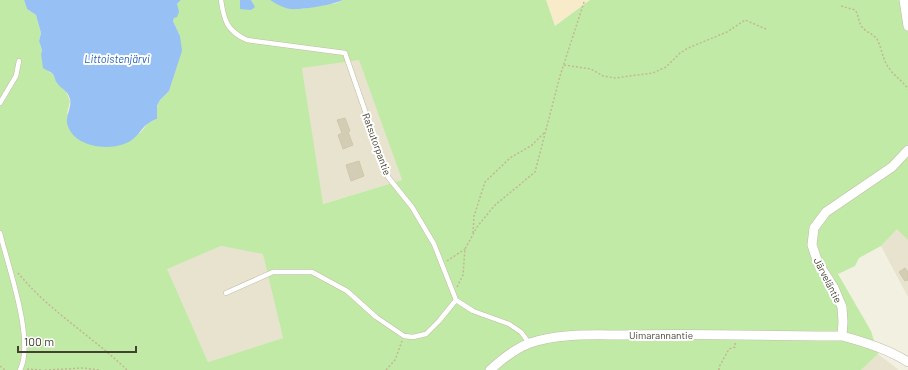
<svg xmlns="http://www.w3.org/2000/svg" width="908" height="370" font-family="Barlow,sans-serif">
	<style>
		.residential { fill: #e7e3cf }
		.commercial { fill: #f7ebca }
		.green { fill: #c1eaa6; fill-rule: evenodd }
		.water { fill: #97c0f5 }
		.building { fill: #d4cdb6; stroke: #d0c7a9 }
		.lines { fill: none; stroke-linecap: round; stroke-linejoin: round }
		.lane-casing { stroke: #c1bca6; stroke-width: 5.5 }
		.street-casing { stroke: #c1bca6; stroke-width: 10 }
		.path { stroke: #c1b894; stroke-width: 1.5; stroke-dasharray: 2 2; stroke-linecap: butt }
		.lane { stroke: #fff; stroke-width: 4.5 }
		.street { stroke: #fff; stroke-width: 9 }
		.labels { text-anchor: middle; stroke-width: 4; stroke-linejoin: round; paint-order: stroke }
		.street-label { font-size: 10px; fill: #444032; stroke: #fff }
		.water-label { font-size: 11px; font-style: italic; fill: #2461b6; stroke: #fff }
	</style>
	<rect width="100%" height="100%" fill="#f2f0e1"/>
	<path class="residential" d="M359 59 402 180 322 204 302 68Z
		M897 228 908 240V297L881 246Z
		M221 246 264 254 283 338 208 362 166 269Z
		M878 354 899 370H861Z"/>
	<path class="commercial" d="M546 0H590L555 26Z"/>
	<path class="green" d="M0 0H24L27 9 36 15 41 33 39 41 42 50 41 54 49 72 53 74 57 83 65 89 70 101 67 114 140 133 149 122 157 119V107L160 100 169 91 179 59 180 36 173 21 177 4 181 0H240V9L253 4 251 0H270L289 9H300L337 3 343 0H546L555 26 590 0H908V240L897 229 881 246 859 258 855 266 838 274 871 331 878 354 861 370H0ZM359 60 402 180 323 204 302 68ZM221 246 263 254 283 338 208 362 167 269Z"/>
	<path class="water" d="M24 0H181L177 4 179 12 177 17 174 18 173 21 180 36 182 51 169 91 160 100 157 106V119C140 124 141 138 124 144 105 151 72 146 67 123 66 115 72 106 70 99 67 89 62 90 57 83 55 81 55 77 53 74 51 72 46 70 43 68L41 54 42 50 39 41 41 33 36 15 27 9Z
		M240 0H251L255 7 251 10 240 9Z
		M270 0H343C333 5 301 10 290 9 283 8 275 3 270 0Z"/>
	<path class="building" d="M345 118 350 131 348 132 353 145 343 149 338 135 342 133 337 120Z
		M359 161 364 176 351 181 346 165Z
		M905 268 908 272V280L905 281 899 272Z"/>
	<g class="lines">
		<defs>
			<path id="lane" d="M221 0C224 21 227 31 247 40L345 53 388 177 412 207 434 244 456 300 473 311 509 324 521 332 529 343
				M0 103 16 76 19 61
				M0 233C8 266 35 341 20 370
				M226 293 273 272H312L347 291 376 317 404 336 413 337 426 334 439 321 456 300"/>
			<path id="street" d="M904 0 908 26
				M908 150 892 167 826 212 814 228 812 245 818 263 834 288 842 307 843 322 842 336C865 342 888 349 908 362
				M490 370C502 359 514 349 530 343 559 333 592 335 623 335 696 333 769 336 842 336"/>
		</defs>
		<use href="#lane" class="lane-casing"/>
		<use href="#street" class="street-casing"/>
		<path class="path" d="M841 6 855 10C859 15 858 22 862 27 866 32 873 34 877 39 882 48 882 59 889 68 894 76 903 81 908 89
			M564 65 591 69 603 76 615 78 653 73 666 67 680 53 688 48 727 32 745 20 766 29
			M473 233 474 216 485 182 510 158 532 145 544 133
			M447 261 465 249
			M18 273C49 311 92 336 127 370
			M457 287 463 275 465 249 477 227 494 206 535 172 560 76 584 2
			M0 366 5 370
			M27 369 41 370
			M45 370 83 368 100 370
			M386 370 395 360 402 341
			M719 370V367L729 349 735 347V343"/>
		<use href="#lane" class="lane"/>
		<use href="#street" class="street"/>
	</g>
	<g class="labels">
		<g class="street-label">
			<text transform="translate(377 144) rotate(70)" y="4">Ratsutorpantie</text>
			<text transform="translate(828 280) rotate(63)" y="4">Järveläntie</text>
			<text x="661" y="339">Uimarannantie</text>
		</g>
		<g class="water-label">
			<text x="117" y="63">Littoistenjärvi</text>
		</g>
	</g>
	<path d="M18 346v6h118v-6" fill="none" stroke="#444032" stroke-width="2"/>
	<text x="24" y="346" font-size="12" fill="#444032" stroke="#ffffff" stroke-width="3" paint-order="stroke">100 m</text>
</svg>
